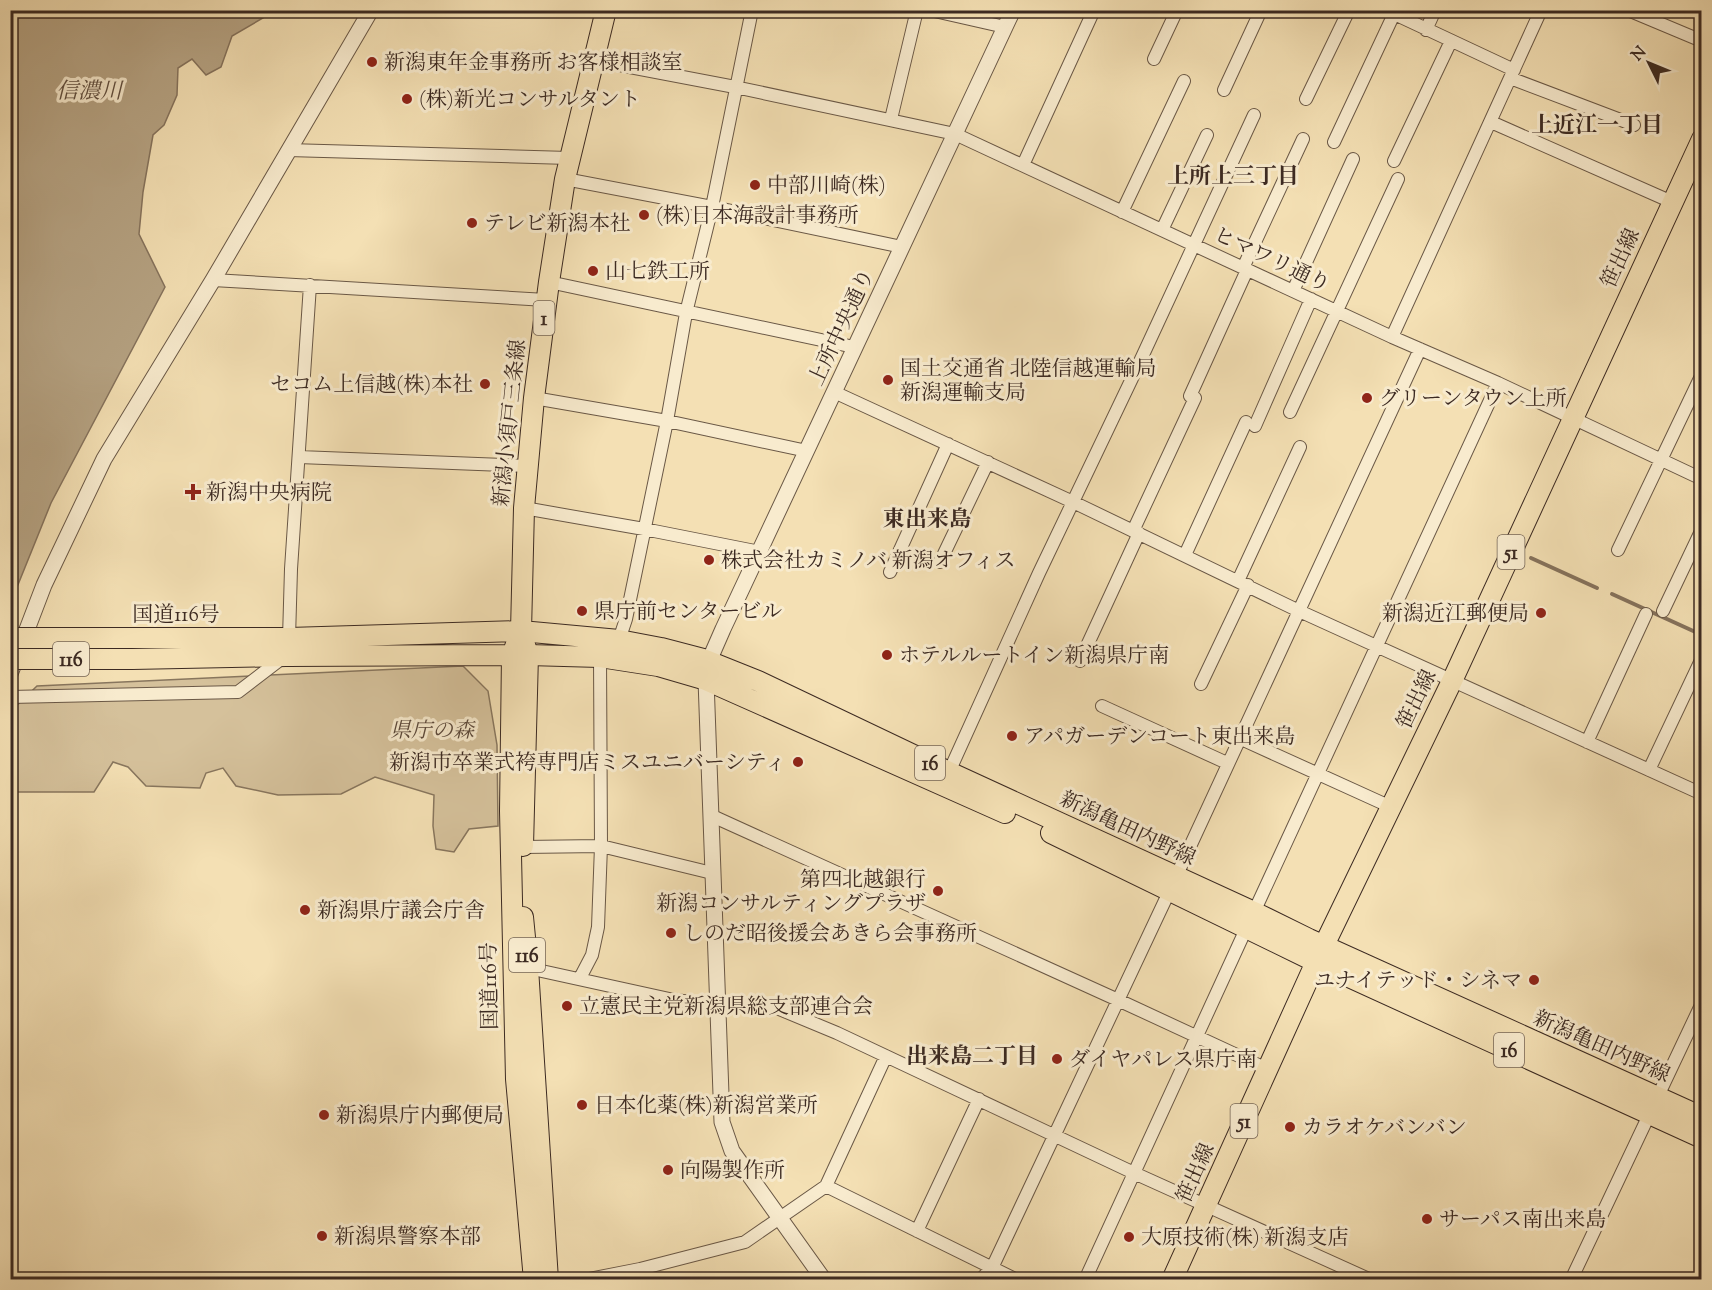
<svg xmlns="http://www.w3.org/2000/svg" width="1712" height="1290" font-family="'Sorts Mill Goudy','Noto Serif JP',serif">
	<style>
		.green { fill: #d5c19b; stroke: #88765e; stroke-width: 1.5 }
		.water { fill: #b5a282; stroke: #85725c; stroke-width: 1.5 }
		.lines { fill: none; stroke-linecap: round; stroke-linejoin: round }
		.stream { stroke: #85725c; stroke-width: 4 }
		.minor-casing { stroke: #6a5846; stroke-width: 14 }
		.tertiary-casing { stroke: #6a5846; stroke-width: 17 }
		.primary-casing { stroke: #3c2a22; stroke-width: 22 }
		.trunk-casing { stroke: #3c2a22; stroke-width: 22 }
		.minor { stroke: #f8ebce; stroke-width: 12 }
		.tertiary { stroke: #f8ebce; stroke-width: 15 }
		.primary { stroke: #f4e0b4; stroke-width: 20 }
		.trunk { stroke: #f4e0b4; stroke-width: 20 }
		.trunk-bridge-casing { stroke: #3c2a22; stroke-width: 22; stroke-linecap: butt }
		.trunk-bridge { stroke: #f4e0b4; stroke-width: 20 }
		.poi-dot { fill: #8f2418; stroke: #f8ebce; stroke-width: 2 }
		.labels { text-anchor: middle; stroke-width: 6; stroke-linejoin: round; paint-order: stroke }
		.shield { fill: #f8ebce; stroke: #746456; stroke-width: 1.5 }
		.shield-label { font-size: 20px; font-weight: bold; fill: #3c2a22 }
		.poi-label { font-size: 21px; fill: #3c2a22; stroke: #f8ebce; text-anchor: start }
		.street-label { font-size: 21px; fill: #3c2a22; stroke: #f8ebce }
		.park-label { font-size: 21px; font-style: italic; fill: #5b483a; stroke: #f8ebce }
		.water-label { font-size: 22px; font-style: italic; fill: #604e3f; stroke: #f8ebce }
		.neighbourhood-label { font-size: 22px; font-weight: bold; fill: #3c2a22; stroke: #f8ebce }
	</style>
	<rect width="100%" height="100%" fill="#f4e0b4"/>
	<filter id="stains"><feTurbulence type="fractalNoise" baseFrequency=".00333" numOctaves="4"/><feColorMatrix values="0 0 0 0 .2 0 0 0 0 .09 0 0 0 0 .02 0 0 0 .5 -.17"/></filter>
	<radialGradient id="worn" r=".72"><stop offset=".6" stop-color="#630" stop-opacity="0"/><stop offset="1" stop-color="#630" stop-opacity=".3"/></radialGradient>
	<path class="green" d="M463 666 488 691 497 745 498 826 469 829 454 852 436 849 433 826 434 795 375 777 341 794 278 795 236 786 223 768 206 773 200 788 146 786 128 767 113 762 94 792H11V711L37 686Z"/>
	<path class="water" d="M11 10 275 11 232 36 221 67 206 75 192 59 178 68 177 95 164 125 153 135 143 192 139 234 165 287 51 503 11 602Z"/>
	<g class="lines">
		<path class="stream" d="M1531 558 1597 588
			M1612 594 1702 635"/>
		<defs>
			<path id="minor" d="M930 10 1005 27
				M1386 10 1514 70
				M1628 10 1702 41
				M1426 30 1435 10
				M1154 59 1177 10
				M593 60 735 87 955 134 1392 337 1498 383 1702 479
				M1510 78 1634 125
				M1224 90 1261 10
				M1306 99 1349 10
				M891 119 917 10
				M1491 122 1672 202
				M1334 142 1394 14
				M288 150 569 158
				M1394 161 1451 41
				M1023 165 1094 10
				M565 179 712 207 902 247
				M1122 212 1184 81
				M1162 230 1207 135
				M1243 268 1303 139
				M213 280 546 300
				M549 282 854 347
				M1293 291 1353 159
				M1392 337 1541 10
				M834 392 1073 502 1297 610 1702 794
				M1190 396 1247 270
				M534 398 667 421 807 451
				M1290 412 1398 179
				M1255 426 1311 299
				M299 457 528 466
				M524 508 644 529 760 552
				M1133 531 1195 398
				M1618 550 1702 374
				M1185 555 1246 422
				M940 562 988 462
				M890 572 948 444
				M1238 581 1300 447
				M1663 611 1702 529
				M289 638 291 569 310 285
				M619 640 626 619 667 421 686 313 712 207 752 10
				M1080 661 1139 533
				M1201 684 1248 585
				M10 697 238 692 285 656
				M1102 706 1227 763
				M1239 738 1391 807
				M1587 742 1646 614
				M1649 770 1702 658
				M949 772 1039 573 1136 370 1254 115
				M710 815 1118 1000 1267 1069
				M523 847 601 846 712 873
				M1254 912 1498 383
				M528 968 674 1000 719 1005 772 1006 837 1033 1134 1173 1371 1280
				M580 978 592 955 598 927 601 846 600 657
				M826 1186 886 1056
				M917 1231 979 1099
				M584 1280 640 1269 745 1242 826 1186 1017 1280
				M980 1280 992 1268 1169 892 1420 349
				M1085 1280 1246 929
				M1571 1280 1702 1003"/>
			<path id="tertiary" d="M10 674 44 585 104 459 213 280 371 10
				M824 1280 732 1151 722 1122 706 680 709 661 723 629 1013 10"/>
			<path id="primary" d="M606 10 565 179 549 282 534 398 524 508 521 631 619 640 661 648 703 659 758 681 949 772 1254 912 1309 939 1702 1117
				M528 655 600 657 658 666 706 680 1005 813
				M1051 833 1316 962 1702 1138
				M1172 1280 1316 962 1452 681 1702 139"/>
			<path id="trunk" d="M521 631 512 655 510 811 516 1079 534 1280
				M521 631 528 655 523 846
				M131 638H289L521 631
				M132 659 286 656 525 655
				M523 917 528 968 548 1280"/>
		</defs>
		<use href="#minor" class="minor-casing"/>
		<use href="#tertiary" class="tertiary-casing"/>
		<use href="#primary" class="primary-casing"/>
		<use href="#trunk" class="trunk-casing"/>
		<use href="#minor" class="minor"/>
		<use href="#tertiary" class="tertiary"/>
		<use href="#primary" class="primary"/>
		<use href="#trunk" class="trunk"/>
		<defs>
			<path id="trunk-bridge" d="M10 638H131
				M10 659H132"/>
		</defs>
		<use href="#trunk-bridge" class="trunk-bridge-casing"/>
		<use href="#trunk-bridge" class="trunk-bridge"/>
	</g>
	<g class="poi-dot">
		<circle cx="372" cy="62" r="6"/>
		<circle cx="407" cy="99" r="6"/>
		<circle cx="755" cy="185" r="6"/>
		<circle cx="644" cy="215" r="6"/>
		<circle cx="472" cy="223" r="6"/>
		<circle cx="593" cy="271" r="6"/>
		<circle cx="888" cy="380" r="6"/>
		<circle cx="485" cy="384" r="6"/>
		<circle cx="1367" cy="398" r="6"/>
		<path d="M190 483h6v6h6v6h-6v6h-6v-6h-6v-6h6z"/>
		<circle cx="709" cy="560" r="6"/>
		<circle cx="582" cy="611" r="6"/>
		<circle cx="1541" cy="613" r="6"/>
		<circle cx="887" cy="655" r="6"/>
		<circle cx="1012" cy="736" r="6"/>
		<circle cx="798" cy="762" r="6"/>
		<circle cx="938" cy="891" r="6"/>
		<circle cx="305" cy="910" r="6"/>
		<circle cx="671" cy="933" r="6"/>
		<circle cx="1534" cy="980" r="6"/>
		<circle cx="567" cy="1006" r="6"/>
		<circle cx="1057" cy="1059" r="6"/>
		<circle cx="582" cy="1105" r="6"/>
		<circle cx="324" cy="1115" r="6"/>
		<circle cx="1290" cy="1127" r="6"/>
		<circle cx="668" cy="1170" r="6"/>
		<circle cx="1427" cy="1219" r="6"/>
		<circle cx="322" cy="1236" r="6"/>
		<circle cx="1129" cy="1237" r="6"/>
	</g>
	<g class="labels">
		<g class="shield">
			<rect x="533.5" y="301" width="21" height="34" rx="4.5"/>
			<rect x="1497.5" y="535" width="27" height="34" rx="4.5"/>
			<rect x="53" y="642" width="36" height="34" rx="4.5"/>
			<rect x="915" y="746" width="30" height="34" rx="4.5"/>
			<rect x="509" y="938" width="36" height="34" rx="4.5"/>
			<rect x="1494" y="1033" width="30" height="34" rx="4.5"/>
			<rect x="1230.5" y="1104" width="27" height="34" rx="4.5"/>
		</g>
		<g class="shield-label">
			<text x="544" y="325">1</text>
			<text x="1511" y="559">51</text>
			<text x="71" y="666">116</text>
			<text x="930" y="770">16</text>
			<text x="527" y="962">116</text>
			<text x="1509" y="1057">16</text>
			<text x="1244" y="1128">51</text>
		</g>
		<g class="poi-label">
			<text x="384" y="69">新潟東年金事務所 お客様相談室</text>
			<text x="419" y="106">(株)新光コンサルタント</text>
			<text x="767" y="192">中部川崎(株)</text>
			<text x="656" y="222">(株)日本海設計事務所</text>
			<text x="484" y="230">テレビ新潟本社</text>
			<text x="605" y="278">山七鉄工所</text>
			<text x="900" y="375">国土交通省 北陸信越運輸局<tspan x="900" dy="24">新潟運輸支局</tspan></text>
			<text x="473" y="391" text-anchor="end">セコム上信越(株)本社</text>
			<text x="1379" y="405">グリーンタウン上所</text>
			<text x="206" y="499">新潟中央病院</text>
			<text x="721" y="567">株式会社カミノバ 新潟オフィス</text>
			<text x="594" y="618">県庁前センタービル</text>
			<text x="1529" y="620" text-anchor="end">新潟近江郵便局</text>
			<text x="899" y="662">ホテルルートイン新潟県庁南</text>
			<text x="1024" y="743">アパガーデンコート東出来島</text>
			<text x="786" y="769" text-anchor="end">新潟市卒業式袴専門店ミスユニバーシティ</text>
			<text x="926" y="886" text-anchor="end">第四北越銀行<tspan x="926" dy="24">新潟コンサルティングプラザ</tspan></text>
			<text x="317" y="917">新潟県庁議会庁舎</text>
			<text x="683" y="940">しのだ昭後援会あきら会事務所</text>
			<text x="1522" y="987" text-anchor="end">ユナイテッド・シネマ</text>
			<text x="579" y="1013">立憲民主党新潟県総支部連合会</text>
			<text x="1069" y="1066">ダイヤパレス県庁南</text>
			<text x="594" y="1112">日本化薬(株)新潟営業所</text>
			<text x="336" y="1122">新潟県庁内郵便局</text>
			<text x="1302" y="1134">カラオケバンバン</text>
			<text x="680" y="1177">向陽製作所</text>
			<text x="1439" y="1226">サーパス南出来島</text>
			<text x="334" y="1243">新潟県警察本部</text>
			<text x="1141" y="1244">大原技術(株) 新潟支店</text>
		</g>
		<g class="street-label">
			<text transform="translate(1620 258) rotate(-65)" y="7">笹出線</text>
			<text transform="translate(1272 259) rotate(25)" y="7">ヒマワリ通り</text>
			<text transform="translate(841 327) rotate(-65)" y="7">上所中央通り</text>
			<text transform="translate(509 423) rotate(-84)" y="7">新潟小須戸三条線</text>
			<text x="176" y="621">国道116号</text>
			<text transform="translate(1416 699) rotate(-64)" y="7">笹出線</text>
			<text transform="translate(1128 828) rotate(25)" y="7">新潟亀田内野線</text>
			<text transform="translate(489 986) rotate(-91)" y="7">国道116号</text>
			<text transform="translate(1602 1046) rotate(24)" y="7">新潟亀田内野線</text>
			<text transform="translate(1195 1173) rotate(-66)" y="7">笹出線</text>
		</g>
		<g class="park-label">
			<text x="432" y="737">県庁の森</text>
		</g>
		<g class="water-label">
			<text x="89" y="98">信濃川</text>
		</g>
		<g class="neighbourhood-label">
			<text x="1597" y="132">上近江一丁目</text>
			<text x="1233" y="183">上所上三丁目</text>
			<text x="927" y="526">東出来島</text>
			<text x="972" y="1063">出来島二丁目</text>
		</g>
	</g>
	<rect width="1712" height="1290" fill="none" stroke="#f4e0b4" stroke-width="36"/>
	<rect x="12" y="12" width="1688" height="1266" fill="none" stroke="#3c2a22" stroke-width="3"/>
	<rect x="18" y="18" width="1676" height="1254" fill="none" stroke="#3c2a22" stroke-width="1.5"/>
	<g transform="translate(1649 63) rotate(313)" stroke="#f8ebce" stroke-width="4.5" paint-order="stroke">
	<path d="M0-4.5L10 22L0 15L-10 22Z" fill="#3c2a22"/>
	<text y="-9" font-size="16" font-weight="bold" text-anchor="middle" fill="#3c2a22">N</text>
	</g>
	<rect width="100%" height="100%" filter="url(#stains)"/>
	<rect width="100%" height="100%" fill="url(#worn)"/>
</svg>
